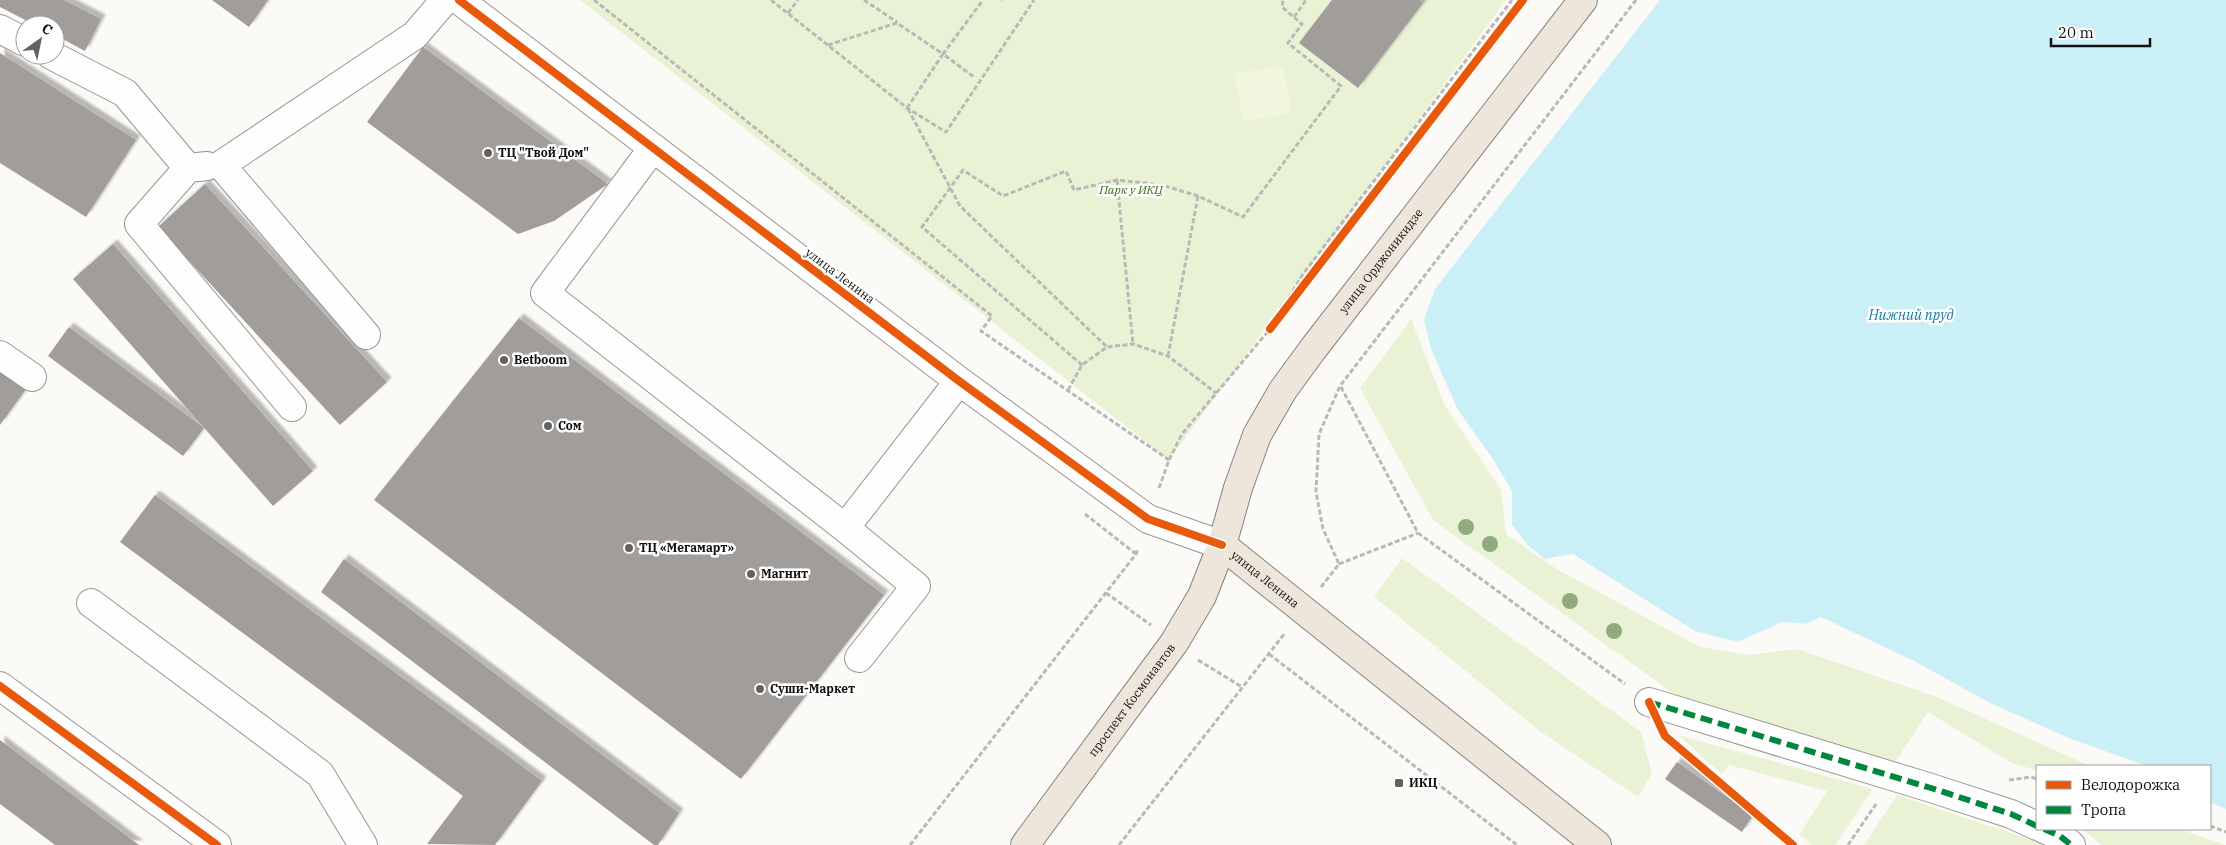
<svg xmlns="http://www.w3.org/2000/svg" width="2226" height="845" font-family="'IBM Plex Serif',serif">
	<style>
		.green { fill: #eaf2d5 }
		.pitch { fill: #f3f6df }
		.water { fill: #cbeff7 }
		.building { fill: #a09d9b; filter: url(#shadow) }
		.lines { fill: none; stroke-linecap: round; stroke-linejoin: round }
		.minor-casing { stroke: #969594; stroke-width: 30 }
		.major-casing { stroke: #848381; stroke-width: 30 }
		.path { stroke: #b9b9b8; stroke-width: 3; stroke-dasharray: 5 2.5; stroke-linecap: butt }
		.minor { stroke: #fffefe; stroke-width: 28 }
		.major { stroke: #eee6da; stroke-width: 28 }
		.quiet { stroke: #00873e; stroke-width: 6; stroke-dasharray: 12 6; stroke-linecap: butt }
		.cycleway-casing { stroke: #fff; stroke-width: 11 }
		.cycleway { stroke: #e8590c; stroke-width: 8 }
		.tree { fill: #91ab7f }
		.poi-dot { fill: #636260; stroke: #fff; stroke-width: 2 }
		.labels { text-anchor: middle; stroke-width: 5; stroke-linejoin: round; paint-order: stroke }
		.poi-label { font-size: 12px; font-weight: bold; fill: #101010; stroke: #fff; text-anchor: start }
		.park-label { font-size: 12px; font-style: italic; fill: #396b1d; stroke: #fff }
		.street-label { font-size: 12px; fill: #101010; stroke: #fff }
		.water-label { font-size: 14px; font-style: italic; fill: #147ea7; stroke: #fff }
	</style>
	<defs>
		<filter id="shadow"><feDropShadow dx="4.5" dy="-4.5" stdDeviation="1" flood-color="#0004"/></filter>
	</defs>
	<rect width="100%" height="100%" fill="#fcfaf6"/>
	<path class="green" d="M580 0H1506L1169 460Z
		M1411 319 1445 406 1501 490 1506 534 1555 568 1698 646 1748 655 1797 649 1937 697 2090 766H2037V770L2013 764 1928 712 1896 761 1681 699 1433 520 1360 388Z
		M1402 558 1641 732 1652 774 1638 797 1541 732 1374 597Z
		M1678 735 1873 789 1835 845H1812L1799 835 1827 791 1729 765 1722 774Z
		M1897 795 2047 845H1864Z
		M2082 829H2179L2226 845H2102Z"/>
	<path class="pitch" d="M1283 66 1291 113 1243 121 1235 74Z"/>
	<path class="water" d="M1660 0H2226V809L2210 802V766H2147L2071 739 1990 703 1914 661 1821 617 1805 624 1783 622 1737 642 1695 631 1573 554 1544 559 1527 544 1512 525V491L1493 459 1458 410 1431 349 1424 320 1435 289Z"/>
	<path class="building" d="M0 0H64L101 19 85 51 55 35V25H35L0 7Z
		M212 0H268L249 27Z
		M1332 0H1419L1423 3 1358 88 1299 43Z
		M423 47 608 184 554 221 518 234 367 122Z
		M0 53 136 140 86 217 0 163Z
		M205 184 387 382 340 425 158 227Z
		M113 244 313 471 273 506 73 279Z
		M519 318 884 595 741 779 374 500Z
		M69 327 204 428 183 456 48 356Z
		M0 370 26 389 0 425Z
		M155 495 542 781 495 845 427 844 463 796 120 542Z
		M344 559 679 813 658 845H654L321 592Z
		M0 740 139 845H55L0 804Z
		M1677 762 1753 815 1742 832 1665 779Z"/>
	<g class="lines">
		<defs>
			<path id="minor" d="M459 0 959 381 1148 519 1222 545
				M0 29 25 42
				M51 55 125 93 188 168 207 166
				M653 148 545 293 845 528 959 381
				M188 168 139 224 292 407
				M366 335 221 165 415 35 445 0
				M0 355 32 377
				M845 528 916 586 859 658
				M91 603 320 774 363 845
				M0 686 217 845
				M1649 702 1931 788 2011 814 2037 826
				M2044 829 2060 836 2071 845"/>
			<g id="major">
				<path id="s1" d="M1222 545 1597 845"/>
				<path id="s2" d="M1025 845 1174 643 1202 596 1222 545 1238 488 1257 435 1283 390 1313 349 1583 0"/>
			</g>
		</defs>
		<use href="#minor" class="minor-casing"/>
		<use href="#major" class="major-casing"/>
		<path class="path" d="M594 0 992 316 981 331 1169 460
			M771 0 907 108 946 132 1034 0
			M864 0 897 22
			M1001 0H1002
			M788 13 798 0
			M1294 17 1306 0
			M828 45 897 23 943 54 983 0
			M907 108 943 54 974 77
			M908 109 960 206 1107 347
			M1117 180 1133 344
			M1168 356 1198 196
			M1082 365 922 227 963 170 1003 196 1066 171 1074 190 1117 180 1162 185 1198 196 1243 217 1341 86 1288 43 1302 24 1282 7 1283 0
			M1341 387 1418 533 1625 684
			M1068 390 1082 365 1107 347 1133 344 1168 356 1216 393
			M1159 488 1169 460 1182 434 1270 329 1303 274 1512 0
			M1085 514 1136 554
			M1339 564 1418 533
			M1321 587 1339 564 1323 529 1316 492 1319 434 1340 386 1636 0
			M1106 593 1151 625
			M1269 654 1517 845
			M1198 660 1242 687
			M2009 780 2031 777 2037 779
			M2210 826 2226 832
			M910 845 1136 554 1138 548
			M1119 845 1285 633
			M1848 845 1876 804"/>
		<use href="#minor" class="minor"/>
		<use href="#major" class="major"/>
		<path class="quiet" d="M1649 702 1931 788 2011 814 2037 826
			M2044 829 2060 836 2071 845"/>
		<defs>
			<path id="cycleway" d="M459 0 959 381 1148 519 1222 545
				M1270 329 1523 0
				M0 686 217 845
				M1649 702 1665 736 1793 845"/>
		</defs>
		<use href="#cycleway" class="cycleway-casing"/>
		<use href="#cycleway" class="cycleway"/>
	</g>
	<g class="tree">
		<circle cx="1466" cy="527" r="8"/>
		<circle cx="1490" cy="544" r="8"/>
		<circle cx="1570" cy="601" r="8"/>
		<circle cx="1614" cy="631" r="8"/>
	</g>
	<g class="poi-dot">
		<circle cx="488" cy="153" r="5"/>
		<circle cx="504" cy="360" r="5"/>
		<circle cx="548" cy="426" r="5"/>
		<circle cx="629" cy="548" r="5"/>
		<circle cx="751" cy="574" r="5"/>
		<circle cx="760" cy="689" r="5"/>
		<rect x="1394" y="778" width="10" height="10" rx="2.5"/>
	</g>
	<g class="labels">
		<g class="poi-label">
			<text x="498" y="157">ТЦ "Твой Дом"</text>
			<text x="514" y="364">Betboom</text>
			<text x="558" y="430">Сом</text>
			<text x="639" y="552">ТЦ «Мегамарт»</text>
			<text x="761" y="578">Магнит</text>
			<text x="770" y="693">Суши-Маркет</text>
			<text x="1409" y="787">ИКЦ</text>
		</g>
		<g class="park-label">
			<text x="1131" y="194">Парк у ИКЦ</text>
		</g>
		<g class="street-label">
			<text dy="4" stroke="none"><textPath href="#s2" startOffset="690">улица Орджоникидзе</textPath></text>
			<text transform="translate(840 276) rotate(37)" y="4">улица Ленина</text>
			<text dy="4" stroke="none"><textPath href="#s1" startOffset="55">улица Ленина</textPath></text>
			<text dy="4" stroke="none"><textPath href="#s2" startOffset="180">проспект Космонавтов</textPath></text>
		</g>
		<g class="water-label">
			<text x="1911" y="320">Нижний пруд</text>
		</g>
	</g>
	<rect x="2036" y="765" width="175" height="65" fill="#ffffff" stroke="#9f9f9f"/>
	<rect x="2046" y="781" width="25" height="8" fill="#e8590c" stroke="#9f9f9f"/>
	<text x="2081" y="790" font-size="15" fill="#101010">Велодорожка</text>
	<rect x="2046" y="806" width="25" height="8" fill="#00873e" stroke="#9f9f9f"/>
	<text x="2081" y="815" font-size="15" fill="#101010">Тропа</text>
	<g transform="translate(40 40) rotate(33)"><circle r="24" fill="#ffffff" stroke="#9f9f9f"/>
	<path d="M0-4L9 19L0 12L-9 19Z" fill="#636260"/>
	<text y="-8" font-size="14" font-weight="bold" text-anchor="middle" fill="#101010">С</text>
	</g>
	<path d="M2051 38v8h99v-8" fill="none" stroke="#101010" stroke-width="2.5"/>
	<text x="2058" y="38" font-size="15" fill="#101010" stroke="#ffffff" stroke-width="4" paint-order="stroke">20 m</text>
</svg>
